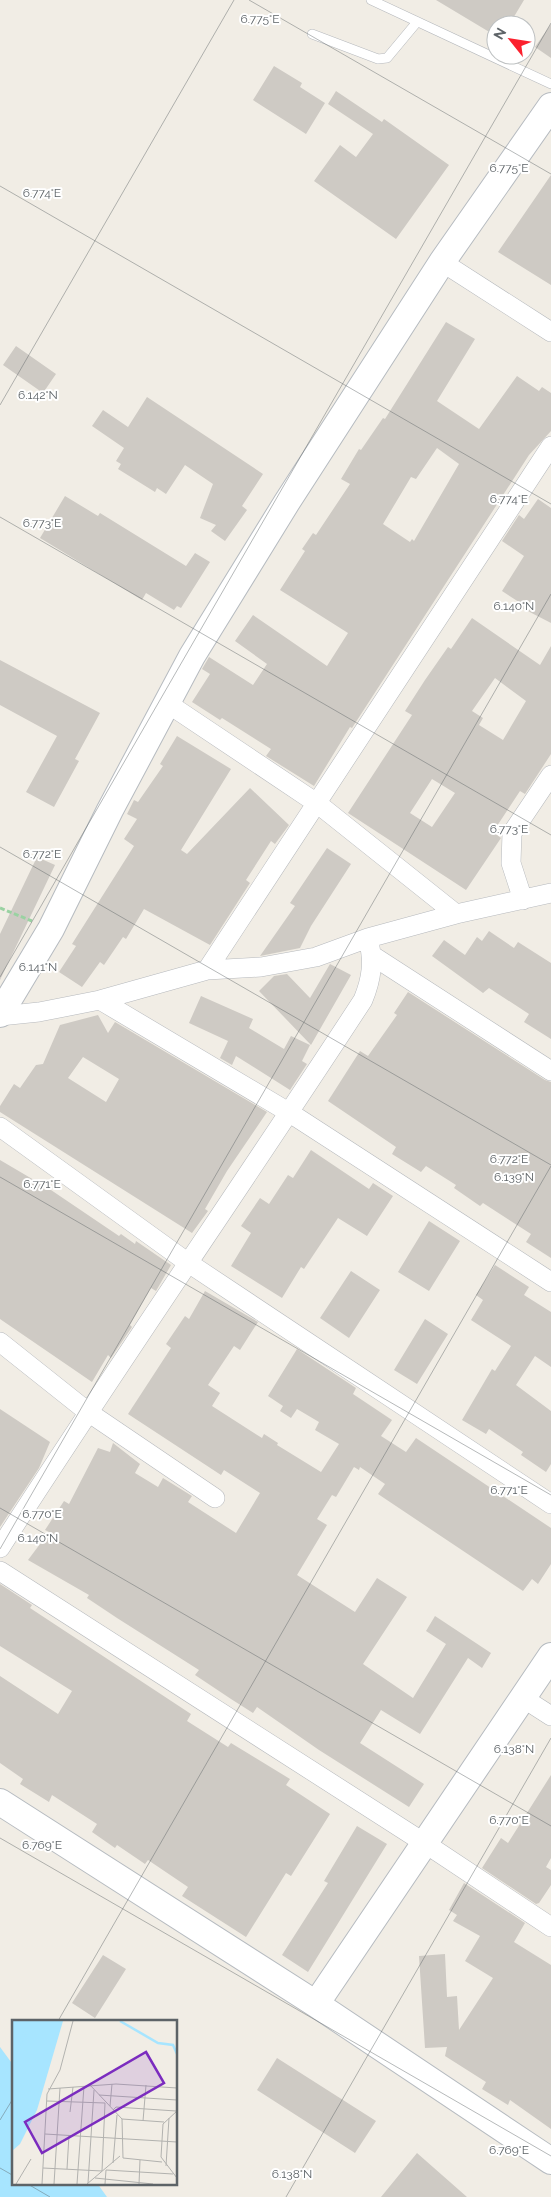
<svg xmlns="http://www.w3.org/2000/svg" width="551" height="2197" font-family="Raleway,sans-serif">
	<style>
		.water { fill: #a7e5ff }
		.building { fill: #cecac4; fill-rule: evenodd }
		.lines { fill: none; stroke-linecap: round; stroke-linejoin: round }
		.lane-casing { stroke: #b6b9bd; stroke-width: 10 }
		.street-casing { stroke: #b6b9bd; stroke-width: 20 }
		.secondary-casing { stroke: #b6bbc0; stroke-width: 28 }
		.path { stroke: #9ad2a2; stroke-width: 3; stroke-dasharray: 5 2.5; stroke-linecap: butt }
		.lane { stroke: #fff; stroke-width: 9 }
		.street { stroke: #fff; stroke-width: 19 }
		.secondary { stroke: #fff; stroke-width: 26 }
		.ticks { fill: none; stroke: #5d6367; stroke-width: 1; stroke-opacity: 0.45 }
		.inset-river { fill: none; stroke: #a7e5ff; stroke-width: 2.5 }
		.inset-road { fill: none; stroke: #b2b2af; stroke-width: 1 }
		.view { fill: #7b2cbf; fill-opacity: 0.15; stroke: #7b2cbf; stroke-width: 2.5 }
		.inset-edge { fill: none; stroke: #5d6367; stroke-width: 2.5 }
		.ticks-label { font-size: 12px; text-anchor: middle; fill: #5d6367; stroke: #fff; stroke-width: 4; stroke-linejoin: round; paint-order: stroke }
	</style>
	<rect width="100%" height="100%" fill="#f1ede5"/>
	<path class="water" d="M0 2047 14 2066V2183H97L107 2197H0Z"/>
	<path class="building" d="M436 0H524L509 25H496V36Z
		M551 24V58L535 47Z
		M274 66 302 83 300 87 325 103 306 134 253 100Z
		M336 91 382 122 384 119 449 165 396 239 314 181 340 145 356 157 373 134 328 104Z
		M551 175V285L498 252Z
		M446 322 475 339 437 401 479 429 517 376 539 391 542 387 551 393V431L529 455 352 728 350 727 314 786 266 756 271 749 222 718 220 720 192 702 210 674 202 669 209 657 253 685 267 664 235 641 253 615 327 666 348 633 280 590 305 551 302 549 313 533 316 535 350 484 341 479 359 449 361 450 383 418 385 419ZM437 448 459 464 414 541 412 539 410 542 383 524 411 477 416 479Z
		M16 346 56 374 43 393 3 365Z
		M147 397 263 474 242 506 247 510 225 541 211 531 216 525 200 518 213 484 185 465 166 494 157 488 155 492 118 469 121 464 116 461 124 448 92 426 103 410 128 427Z
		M65 496 98 516 100 513 186 566 195 553 210 562 181 608 177 606 174 610 146 593 142 600 40 538Z
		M538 499 551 508V623L520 607 522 604 502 591 524 556 502 541 519 515 524 519Z
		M472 618 540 665 551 646V754L525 794 520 791 493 832 501 838 466 890 348 813 412 715 405 711 425 680 448 647 451 649ZM495 678 526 701 503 740 479 725 483 718 472 711ZM432 779 455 793 432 827 410 813Z
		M0 660 100 713 75 759 79 761 54 807 26 792 57 736 0 705Z
		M177 736 231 769 181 850 187 854 250 788 289 825 275 844 271 841 246 880 250 883 210 945 144 909 126 939 123 937 104 965 100 962 82 987 59 972 76 946 72 944 134 846 124 839 137 819 127 814 134 800 138 802 163 766 160 764Z
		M327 848 351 864 311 926 300 948 260 956 295 906 290 903Z
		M37 857 55 865 0 980V934Z
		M489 931 514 948 518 942 551 963V1039L524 1022 529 1014 489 988 483 993 432 956 444 940 465 955 477 937 482 941Z
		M330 964 351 975 311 1045 259 991 274 976 287 974 310 998Z
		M408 992 545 1080 551 1082V1258L526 1242 531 1234 483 1203 480 1206 454 1188 456 1185 426 1166 421 1172 392 1154 396 1147 328 1101 360 1051 368 1056 397 1015 394 1013Z
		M201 996 253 1019 249 1028 284 1049 291 1036 310 1045 302 1061 307 1064 290 1090 236 1056 232 1065 220 1058 228 1041 189 1023Z
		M98 1015 108 1033 115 1022 267 1112 227 1171 205 1209 208 1211 192 1233 0 1112V1106L14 1084 20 1088 36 1065 43 1064 60 1025ZM83 1057 119 1079 106 1102 68 1078Z
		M311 1150 369 1189 373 1183 393 1196 367 1236 338 1218 304 1269 301 1267 282 1298 231 1266 251 1233 241 1226 260 1198 269 1204 288 1175 293 1178Z
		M0 1160 51 1190 119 1236 121 1234 135 1244 136 1241 171 1265 156 1291 151 1288 130 1325 132 1327 111 1358 108 1355 92 1382 0 1319Z
		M429 1221 460 1241 429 1291 398 1272Z
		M495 1265 529 1287 524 1295 551 1312V1367L535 1356 516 1385 551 1411V1464L546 1472 521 1455 523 1452 489 1429 486 1434 462 1420 492 1369 495 1371 511 1346 471 1320 483 1300 476 1295Z
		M351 1271 380 1290 349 1338 320 1318Z
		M205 1291 258 1322 240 1350 234 1346 208 1385 220 1393 212 1406 262 1438 264 1434 278 1443 277 1445 321 1472 339 1444 315 1430 319 1422 297 1409 291 1418 280 1411 283 1406 268 1396 297 1349 356 1388 353 1394 392 1420 381 1436 406 1452 416 1438 551 1528V1564L538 1584 532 1579 523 1591 378 1494 385 1484 360 1467 359 1470 354 1467 336 1497 332 1495 317 1519 327 1525 297 1575 355 1612 377 1578 407 1597 363 1664 413 1698 446 1644 426 1631 435 1616 491 1653 482 1668 468 1658 420 1734 381 1710 360 1743 424 1784 409 1807 319 1750 257 1707 253 1713 231 1699 195 1675 199 1670 117 1618 87 1598 89 1595 28 1560 49 1532 45 1530 64 1501 69 1504 98 1448 110 1452 113 1443 140 1464 135 1473 158 1487 163 1478 192 1496 188 1502 236 1533 260 1493 224 1470 221 1475 128 1414 171 1348 166 1344 185 1316 189 1319Z
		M425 1319 448 1334 417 1384 394 1370Z
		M0 1409 50 1442 39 1468 0 1527Z
		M0 1584 32 1605 30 1608 191 1714 187 1721 228 1747 231 1743 290 1779 286 1785 330 1814 291 1876 286 1873 246 1937 182 1896 188 1887 148 1860 145 1864 117 1845 115 1848 92 1832 97 1824 52 1795 49 1802 20 1784 23 1779 0 1763V1676L58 1714 72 1691 0 1646Z
		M551 1775V1858L546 1867 551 1870V1885L539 1903 536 1904 482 1868 501 1838 508 1843Z
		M357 1826 387 1844 308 1972 282 1955 328 1883 324 1881Z
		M464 1883 525 1923 514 1942 551 1965V2129L510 2100 508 2105 482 2089 486 2082 445 2056 447 2047 425 2048 419 1956 445 1954 447 1997 457 1996 459 2030 493 1978 465 1961 480 1936 453 1921 457 1915 449 1910Z
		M103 1955 126 1969 95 2018 72 2003Z
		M277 2058 376 2121 355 2153 257 2090Z
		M417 2153 467 2197H381Z"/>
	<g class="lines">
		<defs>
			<path id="lane" d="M371 0 551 84
				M312 34 378 59 387 58 417 22"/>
			<path id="street" d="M442 262 551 332
				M167 703 318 804 456 914
				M523 900 511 863 512 833 551 775
				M373 956 551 1071
				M207 970 551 446
				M100 1000 290 1113 551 1282
				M0 1016 39 1012 100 1000 207 970 261 967 316 957 368 938 456 914 551 893
				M0 1127 187 1262 551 1504
				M0 1342 88 1412 215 1498
				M0 1548C118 1364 243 1184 363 1000 372 978 374 961 368 938
				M0 1571 426 1844 551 1927
				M523 1698 551 1716"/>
			<path id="secondary" d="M0 1014 51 929 110 810 192 656 287 502 442 262 551 106
				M0 1802 316 2004 551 2161
				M316 2004 551 1656"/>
		</defs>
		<use href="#lane" class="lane-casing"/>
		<use href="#street" class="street-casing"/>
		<use href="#secondary" class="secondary-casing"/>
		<path class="path" d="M0 908 32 921"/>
		<use href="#lane" class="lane"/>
		<use href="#street" class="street"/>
		<use href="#secondary" class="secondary"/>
	</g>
	<path class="ticks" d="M249 0 551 174M0 186 551 504M0 405 234 0M0 517 551 835M0 847 551 1165M0 977 551 23M0 1177 551 1495M0 1508 551 1826M0 1549 551 594M0 1838 551 2156M58 2021 551 1166M0 2120 14 2097M0 2168 14 2176M26 2183 50 2197M286 2197 551 1738"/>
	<g transform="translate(12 2020)">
		<rect width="165" height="165" fill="#f1ede5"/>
		<path d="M0 1H51L25 90 8 124 0 131Z" fill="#a7e5ff"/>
		<path class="inset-river" d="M108 1 146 23 161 25 165 34M0 41 18 1"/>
		<path class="inset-road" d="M78 65 110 99 111 138 150 142M36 69 104 64 165 68M87 75 165 80M35 81 93 83M98 86 100 64M101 90 104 87 164 91M165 91 151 104 149 137 165 158M58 92 61 67M110 99 152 102M131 101 134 65M33 114 165 122M101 143 105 95M154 146 157 98M31 148 90 151M55 149 57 115M90 151 93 83M83 158 141 164M76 163 82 70M4 164 19 139M30 164 35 74 48 50 61 1M42 164 48 68M65 164 72 66M75 164 108 136M93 164 94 150 161 154M127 164 128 140"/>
		<path class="view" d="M134 32 152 63 30 133 13 102Z"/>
		<rect width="165" height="165" class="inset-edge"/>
	</g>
	<g class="ticks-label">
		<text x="260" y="23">6.775°E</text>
		<text x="509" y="172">6.775°E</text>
		<text x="42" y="197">6.774°E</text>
		<text x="38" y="399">6.142°N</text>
		<text x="509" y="503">6.774°E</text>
		<text x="42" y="527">6.773°E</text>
		<text x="514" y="610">6.140°N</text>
		<text x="509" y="833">6.773°E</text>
		<text x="42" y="858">6.772°E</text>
		<text x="38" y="971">6.141°N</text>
		<text x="509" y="1163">6.772°E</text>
		<text x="514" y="1181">6.139°N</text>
		<text x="42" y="1188">6.771°E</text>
		<text x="509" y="1494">6.771°E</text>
		<text x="42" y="1518">6.770°E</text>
		<text x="38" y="1542">6.140°N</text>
		<text x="514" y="1753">6.138°N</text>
		<text x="509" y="1824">6.770°E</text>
		<text x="42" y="1849">6.769°E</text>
		<text x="509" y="2154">6.769°E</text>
		<text x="292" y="2178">6.138°N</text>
	</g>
	<g transform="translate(511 40) rotate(300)"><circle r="24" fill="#ffffff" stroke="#bec1c2"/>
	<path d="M0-4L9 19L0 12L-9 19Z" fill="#fb212e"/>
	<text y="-8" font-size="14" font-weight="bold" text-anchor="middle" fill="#5d6367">N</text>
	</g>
</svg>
